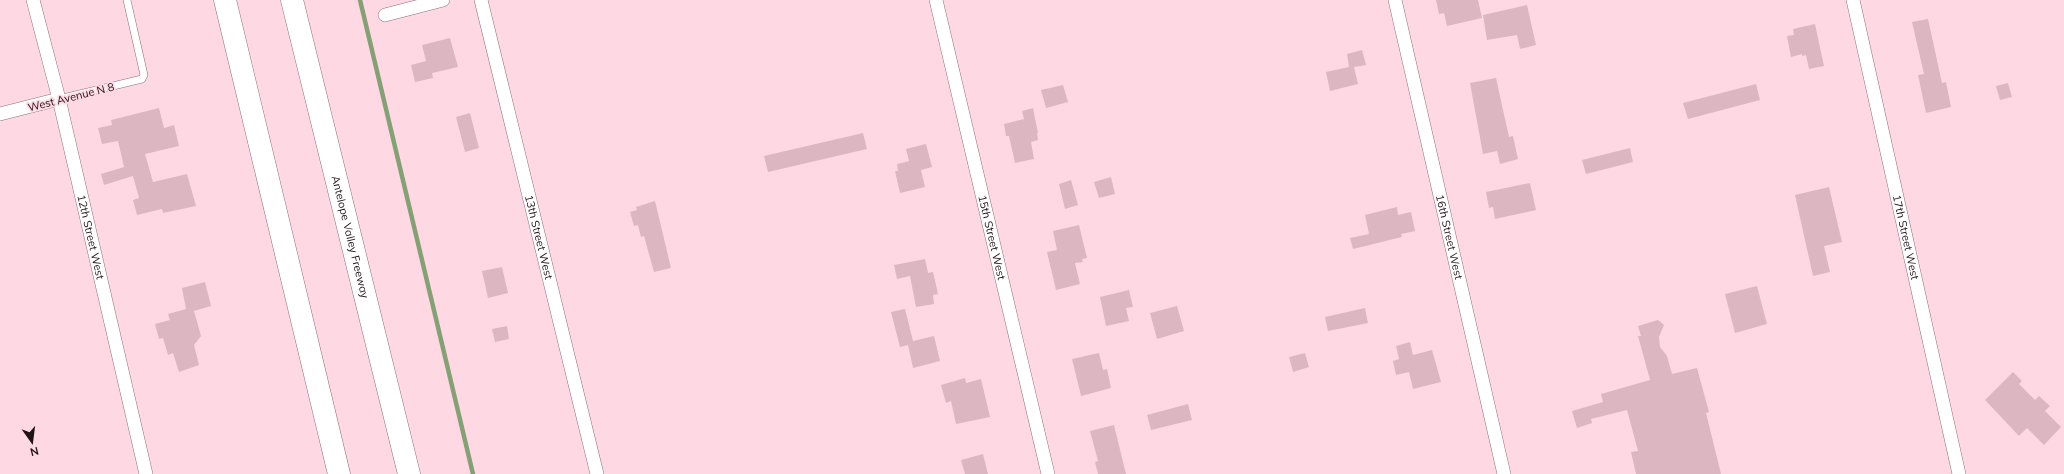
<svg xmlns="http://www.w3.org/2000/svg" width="2064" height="474" font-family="Mulish,sans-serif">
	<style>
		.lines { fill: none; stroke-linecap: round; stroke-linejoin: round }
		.stream { stroke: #86a075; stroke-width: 4.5 }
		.building { fill: #dcb7c2 }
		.service-casing { stroke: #8f6e78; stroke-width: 8 }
		.minor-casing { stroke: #8f6e78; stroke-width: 14 }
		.motorway-casing { stroke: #8f6e78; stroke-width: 23 }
		.service { stroke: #fff; stroke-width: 7 }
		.minor { stroke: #fff; stroke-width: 13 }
		.motorway { stroke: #fff; stroke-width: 22 }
		.labels { text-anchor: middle; stroke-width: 3.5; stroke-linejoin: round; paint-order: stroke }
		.street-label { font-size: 11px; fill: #201317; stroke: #fed8e3 }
	</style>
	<rect width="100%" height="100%" fill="#fed8e3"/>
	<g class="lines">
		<path class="stream" d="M360 0 473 474"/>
	</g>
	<path class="building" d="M1436 0H1478L1482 18 1447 26 1444 13 1439 14Z
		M1527 5 1536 45 1520 49 1517 35 1487 40 1483 15Z
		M1928 19 1942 83 1946 82 1951 107 1926 113 1918 75 1924 74 1912 22Z
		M1815 24 1824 66 1809 69 1806 55 1802 56V54L1791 57 1787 36 1794 35 1793 29Z
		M450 38 458 67 432 73 433 78 415 82 411 65 426 61 422 45Z
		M1362 50 1366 65 1354 67 1358 84 1330 91 1326 72 1349 67 1347 54Z
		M1496 78 1509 137 1513 136 1518 159 1500 164 1497 151 1483 154 1470 83Z
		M2008 83 2012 97 2000 100 1996 86Z
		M1756 84 1760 100 1688 119 1683 103Z
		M1063 85 1068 102 1046 108 1041 90Z
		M159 108 164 128 174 125 179 146 145 154 153 182 187 174 196 206 163 213 162 209 137 215 133 200 139 198 133 176 104 185 101 174 124 167 118 141 102 144 98 128 112 125 111 120Z
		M1033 108 1038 133H1037L1038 140 1031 142 1034 159 1015 163 1009 136H1006L1004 124 1024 119 1022 111Z
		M470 113 479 148 465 152 456 117Z
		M863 133 867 149 768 172 764 156Z
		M926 144 932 167 921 170 925 187 900 193 895 171H898L897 164 909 161 906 149Z
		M1630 148 1633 162 1586 174 1582 160Z
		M1111 177 1115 194 1099 198 1094 182Z
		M1071 180 1078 205 1065 209 1059 184Z
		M1530 183 1536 210 1495 219 1493 207 1489 208 1486 192Z
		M1829 187 1842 242 1824 246 1830 272 1813 276 1795 195Z
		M655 201 671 268 654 272 644 236 641 237 638 225 634 226 630 212 637 210 636 207Z
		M1397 207 1398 215 1411 212 1415 231 1401 234 1402 237 1353 249 1350 238 1369 234 1365 215Z
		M1079 225 1087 258 1082 259 1083 262 1075 263 1080 284 1056 290 1047 252 1057 250 1053 231Z
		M925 259 928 273 933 272 938 294 933 295 934 304 916 307 910 276 897 279 894 265Z
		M502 267 508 293 488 298 482 271Z
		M205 282 211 306 194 311 201 336 194 345 199 365 179 372 173 353 168 355 163 338 159 339 155 324 170 320 168 314 186 309 182 288Z
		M1757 286 1767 324 1735 333 1725 294Z
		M1129 290 1133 307 1126 308 1129 321 1106 326 1100 297Z
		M1177 306 1184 331 1157 339 1150 313Z
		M1365 308 1368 323 1328 331 1325 317Z
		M905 309 913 341 934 336 940 361 913 368 908 345 900 347 891 312Z
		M1658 320 1664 325 1659 337 1660 347 1667 356 1672 374 1697 368 1709 412 1706 413 1721 474H1636L1631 452 1638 451 1627 410 1591 419 1592 423 1577 428 1572 411 1603 402 1601 394 1650 380 1638 336H1641L1638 326Z
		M507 326 509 339 495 342 492 329Z
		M1410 342 1413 355 1432 350 1441 382 1413 389 1409 372 1396 375 1393 361 1399 359 1396 346Z
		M1099 353 1103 370 1107 369 1111 388 1081 396 1072 359Z
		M1305 353 1309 367 1293 372 1289 357Z
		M2013 372 2022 381 2019 384 2035 400 2039 396 2050 406 2045 411 2061 427 2044 445 2027 428 2019 436 1985 400Z
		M965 378 966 383 981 379 990 417 956 424 951 401 946 403 941 385Z
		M1188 404 1192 420 1151 430 1147 415Z
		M1114 425 1126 474H1098L1095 462 1098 461 1090 431Z
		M983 454 988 474H965L961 460Z"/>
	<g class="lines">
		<defs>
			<path id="service" d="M59 99 142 79 144 75 127 0"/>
			<g id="minor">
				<path id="s1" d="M33 0 59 99 146 474"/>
				<path id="s2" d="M481 0 597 474"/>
				<path id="s3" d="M936 0 1048 474"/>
				<path id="s4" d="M1395 0 1504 474"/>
				<path id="s5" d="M1853 0 1959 474"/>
				<path d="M385 15 443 0"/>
				<path d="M0 114 59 99"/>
			</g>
			<g id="motorway">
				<path d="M225 0 339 474"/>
				<path id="s6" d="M292 0 409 474"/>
			</g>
		</defs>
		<use href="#service" class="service-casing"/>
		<use href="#minor" class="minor-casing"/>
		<use href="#motorway" class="motorway-casing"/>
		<use href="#service" class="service"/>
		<use href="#minor" class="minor"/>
		<use href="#motorway" class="motorway"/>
	</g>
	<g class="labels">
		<g class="street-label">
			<text transform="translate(71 97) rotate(-14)" y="4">West Avenue N 8</text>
			<text dy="4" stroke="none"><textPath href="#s1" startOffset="244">12th Street West</textPath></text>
			<text dy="4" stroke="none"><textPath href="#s6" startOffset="244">Antelope Valley Freeway</textPath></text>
			<text dy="4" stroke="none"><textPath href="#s2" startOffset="244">13th Street West</textPath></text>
			<text dy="4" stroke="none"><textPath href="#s3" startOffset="244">15th Street West</textPath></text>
			<text dy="4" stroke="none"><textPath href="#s4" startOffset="243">16th Street West</textPath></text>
			<text dy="4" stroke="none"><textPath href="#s5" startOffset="243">17th Street West</textPath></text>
		</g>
	</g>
	<g transform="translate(32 442) rotate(166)" stroke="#fed8e3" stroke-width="3" paint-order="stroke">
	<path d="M0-3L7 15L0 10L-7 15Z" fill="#201317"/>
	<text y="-6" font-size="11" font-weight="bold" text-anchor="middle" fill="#201317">N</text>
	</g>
</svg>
